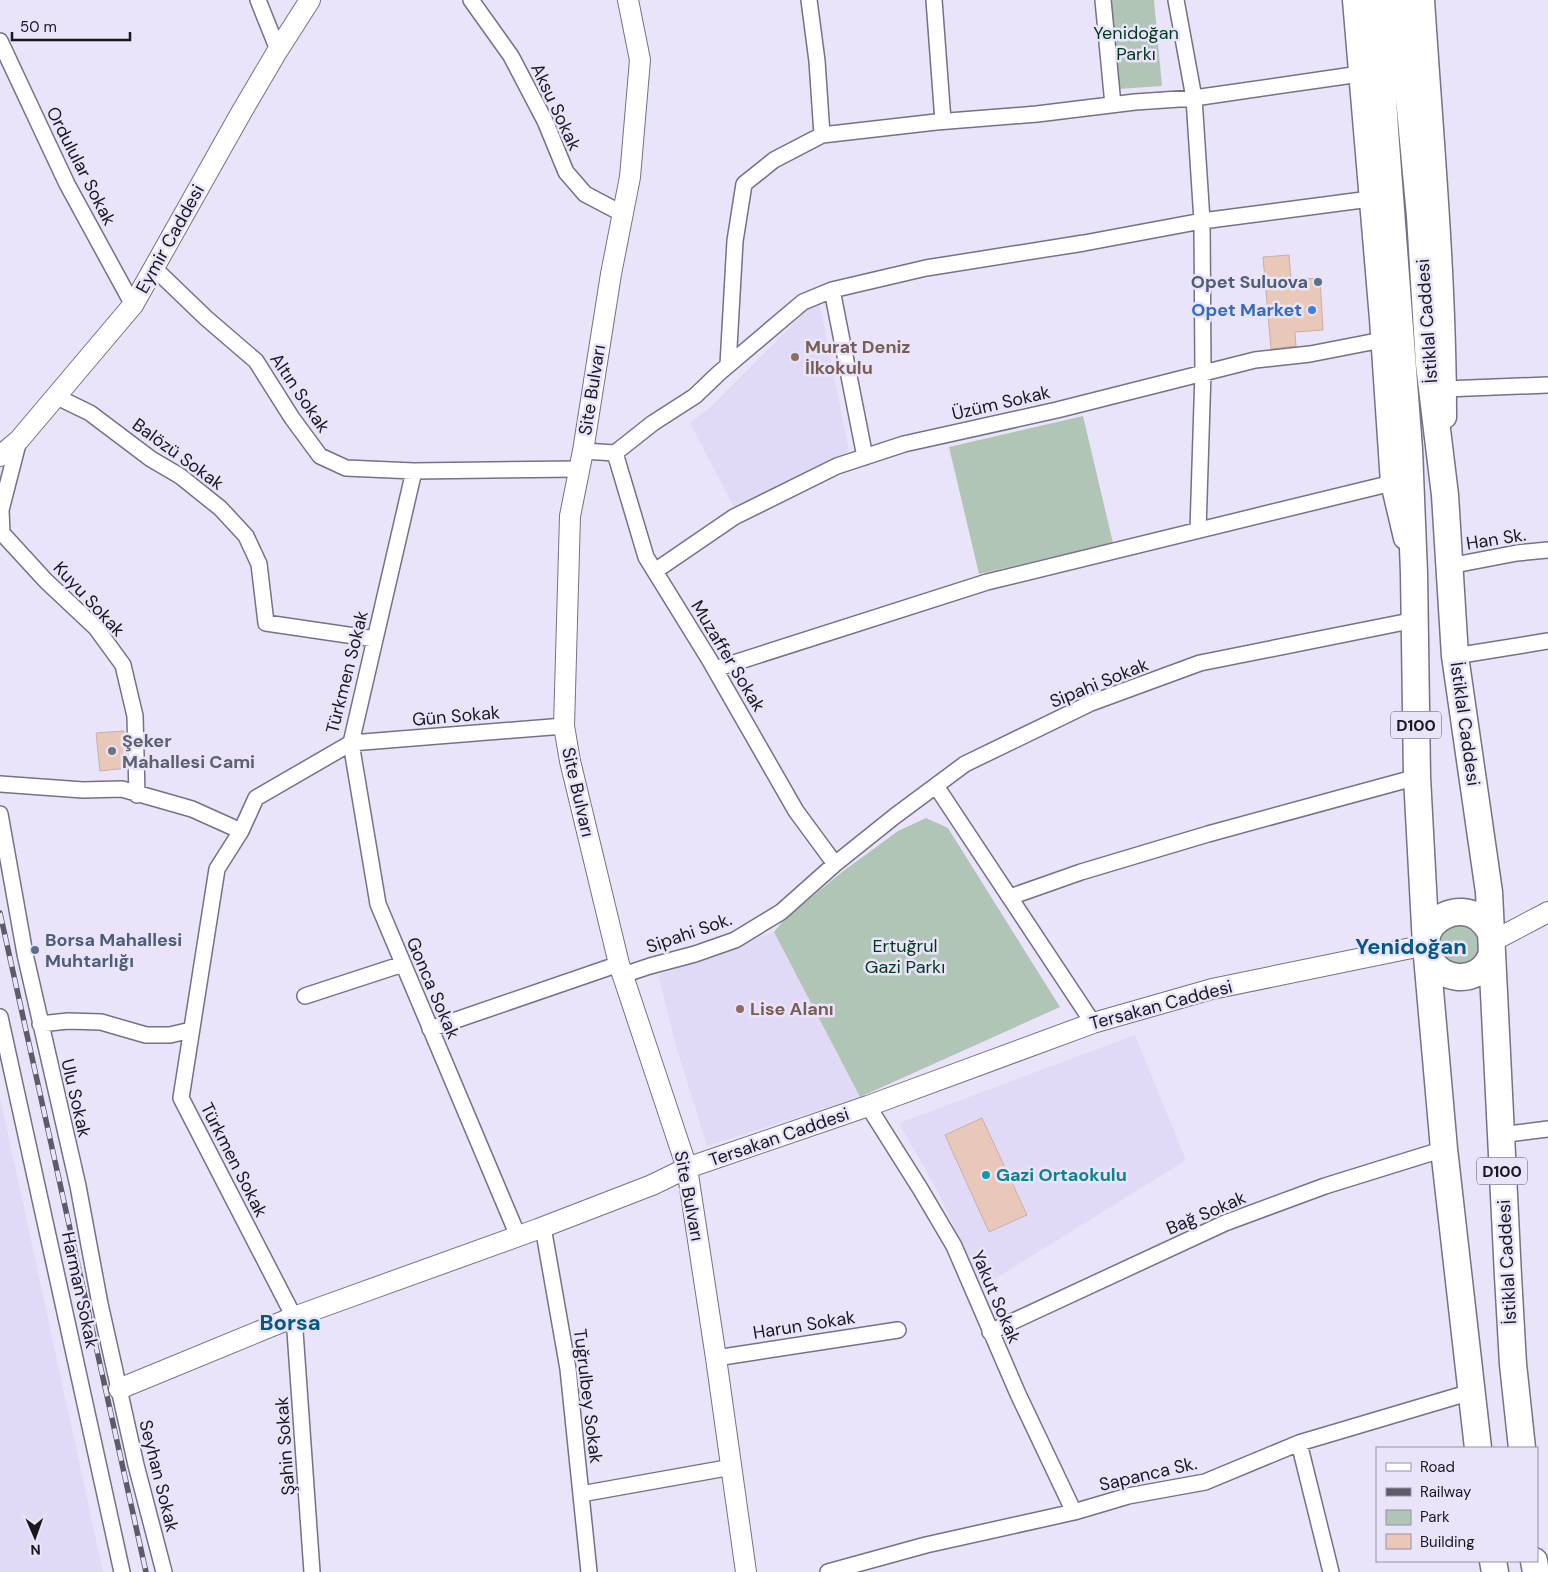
<svg xmlns="http://www.w3.org/2000/svg" width="1548" height="1572" font-family="'DM Sans',sans-serif">
	<style>
		.built { fill: #e1daf7 }
		.green { fill: #b1c5b7 }
		.building { fill: #eac8b9; stroke: #c6b0a6 }
		.lines { fill: none; stroke-linecap: round; stroke-linejoin: round }
		.street-casing { stroke: #767184; stroke-width: 18 }
		.secondary-casing { stroke: #767184; stroke-width: 22 }
		.primary-casing { stroke: #767184; stroke-width: 25 }
		.highway-casing { stroke: #767184; stroke-width: 29 }
		.street { stroke: #fff; stroke-width: 15 }
		.secondary { stroke: #fff; stroke-width: 20 }
		.primary { stroke: #fff; stroke-width: 22 }
		.highway { stroke: #fff; stroke-width: 26 }
		.rail-casing { stroke: #5e5b68; stroke-width: 5.5 }
		.rail { stroke: #e9e4f9; stroke-width: 4; stroke-dasharray: 11; stroke-linecap: butt }
		.service-dot { fill: #5c6f8a; stroke: #e9e4f9; stroke-width: 2 }
		.shop-dot { fill: #3f7fe0; stroke: #e9e4f9; stroke-width: 2 }
		.education-dot { fill: #8d6e63; stroke: #e9e4f9; stroke-width: 2 }
		.worship-dot { fill: #6b7280; stroke: #e9e4f9; stroke-width: 2 }
		.culture-dot { fill: #0f9aa8; stroke: #e9e4f9; stroke-width: 2 }
		.labels { text-anchor: middle; stroke-width: 5; stroke-linejoin: round; paint-order: stroke }
		.shield { fill: #e9e4f9; stroke: #575460; stroke-width: 1 }
		.shield-label { font-size: 16px; font-weight: bold; fill: #19171f }
		.park-label { font-size: 18px; fill: #00381c; stroke: #e9e4f9 }
		.street-label { font-size: 18px; fill: #19171f; stroke: #e9e4f9 }
		.service-label { font-size: 18px; font-weight: bold; fill: #4e5e75; stroke: #e9e4f9; text-anchor: end }
		.shop-label { font-size: 18px; font-weight: bold; fill: #366cbe; stroke: #e9e4f9; text-anchor: end }
		.education-label { font-size: 18px; font-weight: bold; fill: #785e54; stroke: #e9e4f9; text-anchor: start }
		.worship-label { font-size: 18px; font-weight: bold; fill: #5b616d; stroke: #e9e4f9; text-anchor: start }
		.culture-label { font-size: 18px; font-weight: bold; fill: #0d838f; stroke: #e9e4f9; text-anchor: start }
		.district-label { font-size: 22px; font-weight: bold; fill: #045984; stroke: #e9e4f9 }
	</style>
	<rect width="100%" height="100%" fill="#e9e4f9"/>
	<path class="built" d="M813 304 820 306 849 451 735 509 690 423 709 408Z
		M774 932 860 1097 707 1146 675 1043 658 975Z
		M1135 1035 1186 1160 982 1287 938 1192 899 1123Z
		M0 1097 103 1572H0Z"/>
	<path class="green" d="M1110 0H1154L1162 86 1118 89Z
		M1083 416 1113 543 979 574 949 447Z
		M926 818 948 828 1060 1007 860 1097 774 932 784 920 842 872 898 831Z
		M1465 921 1485 942 1475 964 1451 966 1437 949C1440 926 1444 927 1465 921Z"/>
	<path class="building" d="M1289 255 1291 280 1320 278 1323 330 1295 332 1296 346 1271 349 1263 257Z
		M124 731 127 768 100 771 96 733Z
		M982 1118 1027 1215 989 1232 945 1135Z"/>
	<g class="lines">
		<defs>
			<path id="street" d="M258 0 278 50
				M471 0 511 56 545 121 566 172 585 194 623 214
				M934 0 943 121
				M1103 0 1113 105
				M1176 0 1194 98 1202 221 1203 372 1198 530
				M0 41 67 184 133 305
				M822 135 936 122 1037 114 1135 102 1194 98 1360 74
				M153 267 206 318 256 361 292 418 320 456 346 468 414 471
				M832 290 865 457
				M728 365 735 241 744 184 774 160 822 135 817 61 809 0
				M1445 389 1548 385
				M55 396 90 413 151 459 180 476 220 508 246 536 259 564 266 623 375 639
				M19 440 1 510 2 533 46 581 96 628 123 665 135 716 137 795
				M583 451 615 453 653 423 695 396 719 373 803 302 832 290 926 268 1084 243 1202 221 1370 199
				M615 453 646 557 709 659 796 811 835 864
				M1449 566 1517 553 1548 550
				M655 571 734 517 837 466 904 444 1057 410 1255 360 1310 354 1382 340
				M1455 656 1548 641
				M715 669 987 582 1392 483
				M0 784 83 790 122 789 192 809 241 831
				M936 786 1093 1023
				M0 814 25 954 78 1186 100 1304 136 1465 164 1572
				M1010 897 1081 872 1208 834 1417 777
				M623 975 650 966 695 954 735 940 781 912 835 864 895 816 965 764 1091 703 1200 663 1415 620
				M305 996 403 964
				M0 1017 122 1572
				M40 1024 68 1021 101 1022 146 1035H170L191 1030
				M430 1029 619 964
				M868 1106 921 1190 954 1246 1018 1394 1074 1512
				M1500 1135 1548 1129
				M543 1227 568 1369 589 1572
				M518 1236 378 904 351 743 564 726
				M990 1332 1225 1223 1325 1186 1444 1149
				M716 1358 898 1330
				M1299 1443 1331 1572
				M581 1494 732 1467
				M312 1572 294 1317 181 1098 217 869 241 831 256 798 351 743 414 471 579 469
				M828 1572 926 1545 1074 1512 1128 1496 1205 1482 1299 1443 1471 1392"/>
			<path id="secondary" d="M628 0 640 60 630 177 611 274 583 451 570 516 564 726 570 761 619 964 687 1168 716 1358 746 1572
				M0 456 19 440 133 305 241 113 278 50 310 0
				M1491 942 1548 912
				M119 1389 294 1317 538 1229 652 1185 687 1168 868 1106 1093 1023 1212 989 1426 945"/>
			<path id="primary" d="M1354 0 1381 319 1392 483 1405 538
				M1423 0C1432 139 1445 277 1445 417"/>
			<path id="highway" d="M1377 0 1385 130 1409 449 1414 573 1417 777 1426 945 1444 1149 1478 1448
				M1400 0 1420 216 1429 364 1445 495 1455 656 1489 892 1508 1276 1513 1364 1522 1448
				M1491 933C1488 927 1484 922 1479 918 1459 903 1425 918 1426 944 1428 982 1481 990 1492 953
				M1493 1561 1495 1572
				M1534 1561 1536 1572"/>
		</defs>
		<use href="#street" class="street-casing"/>
		<use href="#secondary" class="secondary-casing"/>
		<use href="#primary" class="primary-casing"/>
		<use href="#highway" class="highway-casing"/>
		<use href="#street" class="street"/>
		<use href="#secondary" class="secondary"/>
		<use href="#primary" class="primary"/>
		<use href="#highway" class="highway"/>
		<defs>
			<path id="rail" d="M0 913 146 1572"/>
		</defs>
		<use href="#rail" class="rail-casing"/>
		<use href="#rail" class="rail"/>
	</g>
	<g class="service-dot">
		<circle cx="1318" cy="282" r="5"/>
		<circle cx="35" cy="950" r="5"/>
	</g>
	<circle class="shop-dot" cx="1312" cy="310" r="5"/>
	<g class="education-dot">
		<circle cx="795" cy="357" r="5"/>
		<circle cx="740" cy="1009" r="5"/>
	</g>
	<circle class="worship-dot" cx="112" cy="751" r="5"/>
	<circle class="culture-dot" cx="986" cy="1175" r="5"/>
	<g class="labels">
		<g class="shield">
			<rect x="1391" y="711.5" width="50" height="27" rx="4"/>
			<rect x="1477" y="1157.5" width="50" height="27" rx="4"/>
		</g>
		<g class="shield-label">
			<text x="1416" y="731">D100</text>
			<text x="1502" y="1177">D100</text>
		</g>
		<g class="park-label">
			<text x="1136" y="39">Yenidoğan<tspan x="1136" dy="21">Parkı</tspan></text>
			<text x="905" y="952">Ertuğrul<tspan x="905" dy="21">Gazi Parkı</tspan></text>
		</g>
		<g class="street-label">
			<text transform="translate(556 107) rotate(65)" y="6">Aksu Sokak</text>
			<text transform="translate(81 166) rotate(63)" y="6">Ordulular Sokak</text>
			<text transform="translate(170 239) rotate(-61)" y="6">Eymir Caddesi</text>
			<text transform="translate(1427 321) rotate(-94)" y="6">İstiklal Caddesi</text>
			<text transform="translate(592 390) rotate(-81)" y="6">Site Bulvarı</text>
			<text transform="translate(300 393) rotate(56)" y="6">Altın Sokak</text>
			<text transform="translate(1001 403) rotate(-13)" y="6">Üzüm Sokak</text>
			<text transform="translate(178 454) rotate(36)" y="6">Balözü Sokak</text>
			<text transform="translate(1496 539) rotate(-9)" y="6">Han Sk.</text>
			<text transform="translate(89 599) rotate(47)" y="6">Kuyu Sokak</text>
			<text transform="translate(728 656) rotate(59)" y="6">Muzaffer Sokak</text>
			<text transform="translate(347 672) rotate(-76)" y="6">Türkmen Sokak</text>
			<text transform="translate(1099 683) rotate(-22)" y="6">Sipahi Sokak</text>
			<text transform="translate(456 716) rotate(-5)" y="6">Gün Sokak</text>
			<text transform="translate(1465 724) rotate(82)" y="6">İstiklal Caddesi</text>
			<text transform="translate(578 792) rotate(77)" y="6">Site Bulvarı</text>
			<text transform="translate(689 933) rotate(-19)" y="6">Sipahi Sok.</text>
			<text transform="translate(433 988) rotate(67)" y="6">Gonca Sokak</text>
			<text transform="translate(1161 1005) rotate(-15)" y="6">Tersakan Caddesi</text>
			<text transform="translate(76 1098) rotate(77)" y="6">Ulu Sokak</text>
			<text transform="translate(779 1137) rotate(-19)" y="6">Tersakan Caddesi</text>
			<text transform="translate(234 1160) rotate(63)" y="6">Türkmen Sokak</text>
			<text transform="translate(689 1196) rotate(79)" y="6">Site Bulvarı</text>
			<text transform="translate(1206 1213) rotate(-23)" y="6">Bağ Sokak</text>
			<text transform="translate(1507 1262) rotate(-93)" y="6">İstiklal Caddesi</text>
			<text transform="translate(80 1290) rotate(78)" y="6">Harman Sokak</text>
			<text transform="translate(996 1297) rotate(67)" y="6">Yakut Sokak</text>
			<text transform="translate(804 1325) rotate(-9)" y="6">Harun Sokak</text>
			<text transform="translate(588 1396) rotate(83)" y="6">Tuğrulbey Sokak</text>
			<text transform="translate(285 1446) rotate(-94)" y="6">Şahin Sokak</text>
			<text transform="translate(1148 1474) rotate(-13)" y="6">Sapanca Sk.</text>
			<text transform="translate(159 1476) rotate(76)" y="6">Seyhan Sokak</text>
		</g>
		<g class="service-label">
			<text x="1308" y="288">Opet Suluova</text>
			<text x="45" y="946" text-anchor="start">Borsa Mahallesi<tspan x="45" dy="21">Muhtarlığı</tspan></text>
		</g>
		<g class="shop-label">
			<text x="1302" y="316">Opet Market</text>
		</g>
		<g class="education-label">
			<text x="805" y="353">Murat Deniz<tspan x="805" dy="21">İlkokulu</tspan></text>
			<text x="750" y="1015">Lise Alanı</text>
		</g>
		<g class="worship-label">
			<text x="122" y="747">Şeker<tspan x="122" dy="21">Mahallesi Cami</tspan></text>
		</g>
		<g class="culture-label">
			<text x="996" y="1181">Gazi Ortaokulu</text>
		</g>
		<g class="district-label">
			<text x="1411" y="954">Yenidoğan</text>
			<text x="290" y="1330">Borsa</text>
		</g>
	</g>
	<rect x="1376" y="1447" width="162" height="115" fill="#e9e4f9" stroke="#9692a2"/>
	<rect x="1386" y="1463" width="25" height="8" fill="#ffffff" stroke="#9692a2"/>
	<text x="1420" y="1472" font-size="15" fill="#19171f">Road</text>
	<rect x="1386" y="1488" width="25" height="8" fill="#5e5b68" stroke="#9692a2"/>
	<text x="1420" y="1497" font-size="15" fill="#19171f">Railway</text>
	<rect x="1386" y="1510" width="25" height="15" fill="#b1c5b7" stroke="#9692a2"/>
	<text x="1420" y="1522" font-size="15" fill="#19171f">Park</text>
	<rect x="1386" y="1534" width="25" height="15" fill="#eac8b9" stroke="#9692a2"/>
	<text x="1420" y="1547" font-size="15" fill="#19171f">Building</text>
	<g transform="translate(35 1537) rotate(178)" stroke="#e9e4f9" stroke-width="4" paint-order="stroke">
	<path d="M0-4L9 19L0 12L-9 19Z" fill="#19171f"/>
	<text y="-8" font-size="14" font-weight="bold" text-anchor="middle" fill="#19171f">N</text>
	</g>
	<path d="M12 32v8h118v-8" fill="none" stroke="#19171f" stroke-width="2.5"/>
	<text x="20" y="32" font-size="15" fill="#19171f" stroke="#e9e4f9" stroke-width="4" paint-order="stroke">50 m</text>
</svg>
